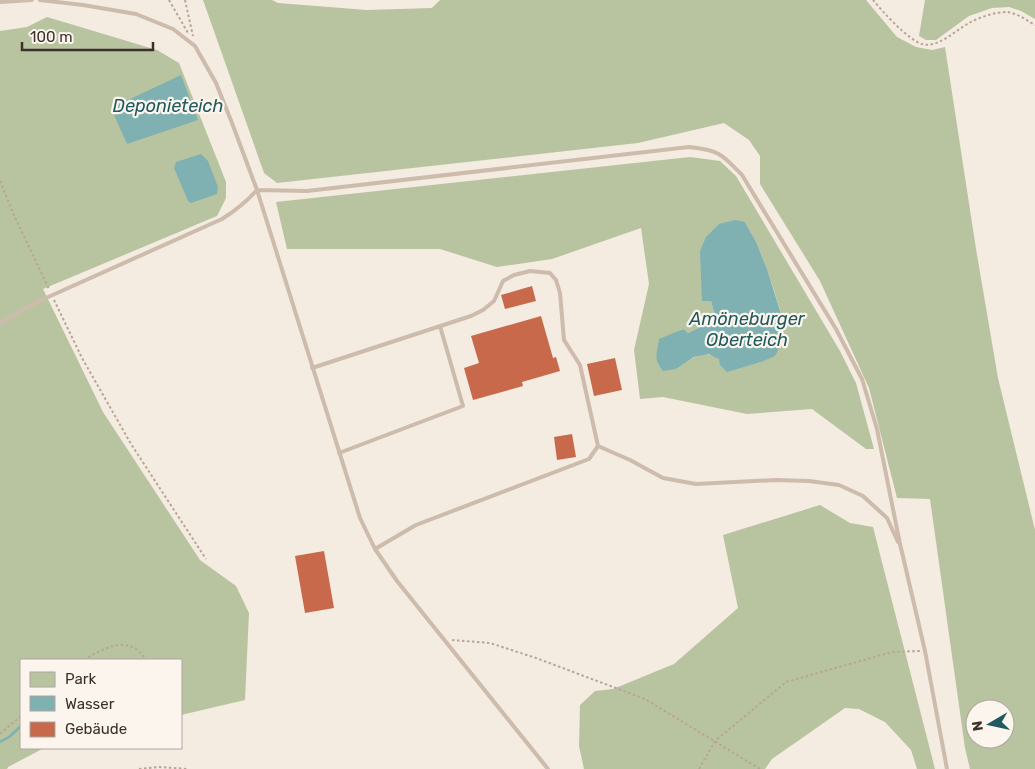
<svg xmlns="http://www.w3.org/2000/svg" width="1035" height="769" font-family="Rubik,sans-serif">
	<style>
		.green { fill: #b8c4a0; fill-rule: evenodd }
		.water { fill: #7fb0b2 }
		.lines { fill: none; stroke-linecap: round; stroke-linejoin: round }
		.stream { stroke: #7fb0b2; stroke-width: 2.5 }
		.building { fill: #c8694b }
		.path { stroke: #b9a596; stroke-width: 2; stroke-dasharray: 2.5 2.5; stroke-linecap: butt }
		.service { stroke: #cdbbac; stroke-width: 4 }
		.labels { text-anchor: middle; stroke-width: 4.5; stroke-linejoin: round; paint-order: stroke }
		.water-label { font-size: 18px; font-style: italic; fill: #1f5a5e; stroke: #fbf5ee }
	</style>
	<rect width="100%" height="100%" fill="#f4ebe1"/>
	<path class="green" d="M203 0H272L278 3 367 10 432 8 440 0H866L897 37 916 47 932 50 945 47 976 249 998 378 1035 530V769H970L965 748 930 499 897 498 869 388 820 281 760 184V156L749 140 724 123 638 143 277 183 264 173ZM975 709H1005V739H975Z
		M925 0H1035V19L1021 11 1009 7 992 8 969 16 936 40H926L919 36Z
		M47 17 157 50 179 63 226 182V198L217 216 43 289 103 412 200 560 236 586 249 613 245 700 181 715V660H21V748H44L8 767 7 769H0V31L27 27Z
		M690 157 720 161 736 176 840 351 856 383 874 449H866L812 409 747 414 663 397 640 399 634 350 649 284 641 228 552 259 497 267 440 249H287L276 202ZM745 222C763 253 773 285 783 320L761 362 727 371C724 367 722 361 718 358 704 348 688 361 676 369L675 333 682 329 688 333 710 322 715 316 711 301 702 300Z
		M820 505 850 523 873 527 935 769H917L911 750 885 722 859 709 845 708 772 759 765 769H584L579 746 580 705 595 691 613 689 674 664 738 608 723 535Z"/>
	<path class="water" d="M181 75 198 120 127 144 111 108Z
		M201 154 208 161 218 187 217 194 191 203 188 201 174 168 176 162Z
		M735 220 745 222 756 242 767 269 783 320 781 345 775 356 761 362 727 372 720 365 719 359 709 354 694 357 676 369 663 371C653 358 657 354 659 339L683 329 688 333 710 322 715 316 711 301H702L700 251 706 237 719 224Z"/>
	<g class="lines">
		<path class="stream" d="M0 742 9 737 21 726"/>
	</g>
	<path class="building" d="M532 286 536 301 505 309 501 295Z
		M541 316 553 358 556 357 560 371 522 382 523 386 473 400 464 368 479 363 471 336Z
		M615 358 622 390 594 396 587 364Z
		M572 434 576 457 557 460 554 437Z
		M324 551 334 608 305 613 295 556Z"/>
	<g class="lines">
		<path class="path" d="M169 0 188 33
			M185 0 193 36
			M873 0C883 12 907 39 922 44 937 49 956 30 969 23 980 17 995 12 1007 12 1017 13 1026 20 1035 25
			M0 181 13 213 49 289
			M54 300 82 358 131 444 206 559
			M452 640 490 643 536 658 645 699 760 769
			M84 660C97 652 117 640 132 647 138 649 143 655 146 660
			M0 734 21 716
			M139 769 159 767 188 769
			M699 769 715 741 786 682 892 652 920 651"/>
		<path class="service" d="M40 0 83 5 136 14 173 29 195 46 216 83 232 123 257 190 360 518 375 549 397 581 548 769
			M0 2 32 0
			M0 323 37 302 222 219C235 211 246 202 257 190L307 191 689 147C719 150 722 154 742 175L836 329 862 379 877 429 901 549
			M312 368 471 316 483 310 494 301 503 281 514 275 530 271 550 273 556 280 560 293 564 340 580 365 598 446 589 459 416 525 375 549
			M598 446 630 460 663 478 696 484 776 480 809 481 839 485 863 496 887 518 898 542
			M339 453 463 406 440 326
			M901 548 925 651 947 769"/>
	</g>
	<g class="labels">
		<g class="water-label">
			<text x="168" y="112">Deponieteich</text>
			<text x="747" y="325">Amöneburger<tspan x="747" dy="21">Oberteich</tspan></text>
		</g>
	</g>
	<rect x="20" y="659" width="162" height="90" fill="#fbf5ee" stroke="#aea6a0"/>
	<rect x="30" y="672" width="25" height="15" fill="#b8c4a0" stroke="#aea6a0"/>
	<text x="65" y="684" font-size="15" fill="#3b302b">Park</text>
	<rect x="30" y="696" width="25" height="15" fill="#7fb0b2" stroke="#aea6a0"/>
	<text x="65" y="709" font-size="15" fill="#3b302b">Wasser</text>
	<rect x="30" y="722" width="25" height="15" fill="#c8694b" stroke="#aea6a0"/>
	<text x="65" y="734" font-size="15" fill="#3b302b">Gebäude</text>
	<g transform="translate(990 724) rotate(261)"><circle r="24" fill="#fbf5ee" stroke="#aea6a0"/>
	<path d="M0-4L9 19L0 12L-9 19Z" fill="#1f5a5e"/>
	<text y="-8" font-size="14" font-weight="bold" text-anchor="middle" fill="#3b302b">N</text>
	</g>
	<path d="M22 42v8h131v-8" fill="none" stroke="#3b302b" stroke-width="2.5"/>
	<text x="30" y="42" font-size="15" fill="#3b302b" stroke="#fbf5ee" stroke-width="4" paint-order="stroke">100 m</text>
</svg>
